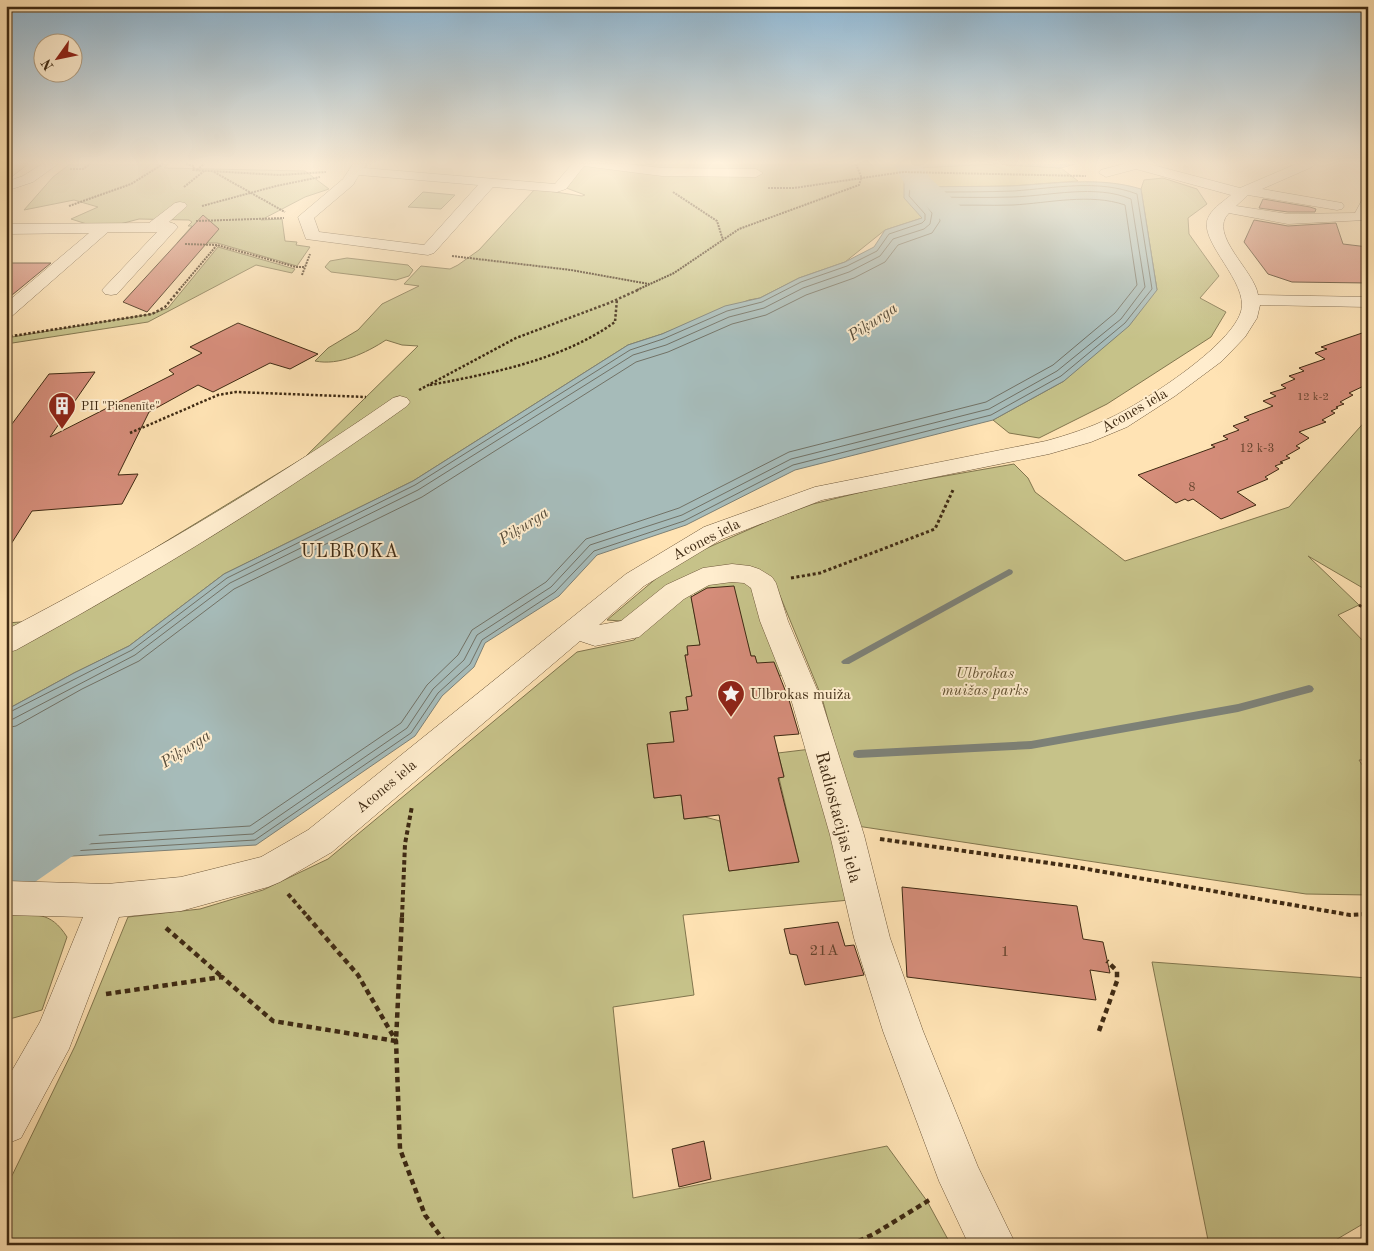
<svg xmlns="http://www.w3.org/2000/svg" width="1374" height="1251" font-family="'Old Standard TT',serif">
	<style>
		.green { fill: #c6c289; stroke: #82764e }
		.water { fill: #a6bbb9; stroke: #7d8177 }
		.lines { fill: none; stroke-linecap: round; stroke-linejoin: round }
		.shore { stroke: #727266; stroke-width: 1 }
		.stream { fill: #7d8177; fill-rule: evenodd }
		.river { fill: #a6bbb9; fill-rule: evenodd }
		.building { fill: #d58d7a; stroke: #3f2a13 }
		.minor-casing { stroke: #6f583b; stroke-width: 1 }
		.major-casing { stroke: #3f2a13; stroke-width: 1 }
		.path-far4 { stroke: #3f2a13; stroke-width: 2; stroke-dasharray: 2 1; stroke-linecap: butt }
		.path-far3 { stroke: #3f2a13; stroke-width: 2.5; stroke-dasharray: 2.5 2; stroke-linecap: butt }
		.path-far2 { stroke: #3f2a13; stroke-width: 3; stroke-dasharray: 3 2.5; stroke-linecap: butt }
		.path-far1 { stroke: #3f2a13; stroke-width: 4; stroke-dasharray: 4.5 3; stroke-linecap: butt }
		.path { stroke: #3f2a13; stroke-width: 4.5; stroke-dasharray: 5.5 4; stroke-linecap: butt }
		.minor { fill: #ffedce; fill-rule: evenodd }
		.major { fill: #f0c27a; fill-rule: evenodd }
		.labels { text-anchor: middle; stroke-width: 4; stroke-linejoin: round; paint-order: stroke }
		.far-number-label { font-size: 11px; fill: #64432d }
		.far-poi-label { font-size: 12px; fill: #3f2a13; stroke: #ffedce; text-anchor: start }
		.number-label { font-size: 12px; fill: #64432d }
		.street-label { font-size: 15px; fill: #3f2a13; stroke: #ffedce }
		.park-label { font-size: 15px; font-style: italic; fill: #615030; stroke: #ffedce }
		.poi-label { font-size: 15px; fill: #3f2a13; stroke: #ffedce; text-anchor: start }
		.near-number-label { font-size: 15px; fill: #64432d }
		.water-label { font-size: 16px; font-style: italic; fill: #594e3c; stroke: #ffedce }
		.quarter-label { font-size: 18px; letter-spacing: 1px; fill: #3f2a13; stroke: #ffedce }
		.near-street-label { font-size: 18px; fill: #3f2a13; stroke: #ffedce }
	</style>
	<rect width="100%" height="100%" fill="#ffe3b4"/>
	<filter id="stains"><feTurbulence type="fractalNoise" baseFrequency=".004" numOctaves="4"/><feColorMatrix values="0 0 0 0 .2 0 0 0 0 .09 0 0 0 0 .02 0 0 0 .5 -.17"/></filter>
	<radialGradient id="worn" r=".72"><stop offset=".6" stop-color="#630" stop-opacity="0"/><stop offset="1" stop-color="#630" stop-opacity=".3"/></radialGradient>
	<path class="green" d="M70 164H168L164 168 305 171 329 189 305 197 261 220 282 219 285 241 297 242 296 245 310 247 297 266 217 243H177L192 226H188L192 222 189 220 139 219 120 224 90 225 71 219 98 207 74 200 24 210 53 177Z
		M579 164H900L903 167 914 168 994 164 1061 168 1078 181 1011 186 929 187 922 176V218L885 230 845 262 799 278 760 298 749 300 662 334 628 345 413 481 224 574 129 646 74 673 6 710V623L35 621 305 457 418 346 402 345 386 340C366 353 339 366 315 361L328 348 358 330 382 304 419 286 404 284 421 266 450 269 458 265 479 250 535 189 582 196 585 195 561 186Z
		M1163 178 1197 189 1207 204 1188 218 1189 234 1219 276 1200 298 1226 312 1211 337 1107 404 1039 438 1009 433 993 420 1064 381 1157 290 1141 189 1144 180Z
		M423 192 455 195 441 209 408 207Z
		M218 247 295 269 292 273 256 265 148 322 6 344V338L152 314 168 308Z
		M347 258 408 265 413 270 409 276 396 280 331 272 325 267 330 261Z
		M1368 418V591L1308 556 1359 605 1338 615 1368 646V760H1359L1368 774V895L1306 894 857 826 822 698 776 586 735 567 621 621 607 620 665 571 698 552 775 518 813 504 882 487 1014 464 1028 478 1035 492 1125 561 1289 507Z
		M731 579 749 582 758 589 786 675 760 678 755 656H751L747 641 690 590 700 645 687 647 688 655H685L692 696 686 697 688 710 670 712 674 742 648 744 654 798 681 795 684 819 705 817 720 821 729 871 799 862 779 778 784 776 778 753 811 749 850 900 683 915 694 995 613 1007 633 1198 887 1146 927 1201 951 1245H6V1188L75 1046 128 917 200 909 263 890 328 859 577 652 634 640 690 587 708 580Z
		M6 915C35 915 50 910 67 937L42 1010 6 1020Z
		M1152 962 1368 978V1221L1327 1245H1209Z"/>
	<path class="water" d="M900 164H1075L1061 168 994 164 914 168 903 167Z
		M904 176H922L929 187C956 186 983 187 1010 186 1055 184 1098 176 1141 189L1157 290 1129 326 1064 381 993 420 795 470 686 525 597 555 559 596 485 643 474 667 442 696 415 736 256 845 6 860V710L74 673 129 646 224 574 413 481 628 345 662 334 725 306 760 298 799 278 845 262 874 247 885 230 922 218 904 198Z"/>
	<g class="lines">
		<path class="shore" d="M6 714 132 650 227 578 415 485 630 350 663 339 727 311 762 302 801 282 847 266 877 251 889 234 922 223 925 220V214L909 196 911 181H919L925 190 929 192C957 192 986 192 1014 191 1055 188 1098 179 1137 194L1152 289 1125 323 1061 376 991 415 793 465 684 521 594 551 555 592 482 640 470 664 438 693 411 733 255 840 6 855
			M6 720 13 719 135 655 230 583 418 490 633 355 666 345 729 317 764 308 803 288 849 272 880 256 893 239 924 229 930 224 932 213 922 200 923 197C953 197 983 198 1012 197 1050 196 1095 184 1131 199L1145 287 1121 319 1057 371 989 409 791 459 682 515 590 545 551 587 477 635 464 660 433 689 407 728 253 834 6 849
			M6 728 16 726 82 689 139 661 234 589 422 497 636 362 668 352 732 324 766 315 806 295 854 278 885 262 898 245 932 233 940 221 939 206C964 204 988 206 1013 205 1049 203 1090 193 1125 205L1137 285 1115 313 1053 365 986 402 789 452 679 508 586 539 546 582 472 630 458 655 427 685 401 723 250 826 6 841"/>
		<path class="stream" d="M1009 569 1012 570 1013 572 1012 574 849 664H843L841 662 843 660Z
			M1309 685 1312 686 1314 689 1312 692 1238 712 1031 749 858 758 854 757 853 754 854 751 858 750 1031 741 1238 704Z"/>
		<path class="river" d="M895 164H921L931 179 968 213 972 219 964 237 953 240 942 237 938 231 942 221C925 205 901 187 895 164Z
			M74 790 97 799 107 819 97 839 35 882 30 888 6 897V826L51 799Z"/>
	</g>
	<path class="building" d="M1263 199 1310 207 1316 209 1315 212H1288L1259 208Z
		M203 215 219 229 147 312 123 302Z
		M1254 220 1288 226 1336 223 1343 244 1368 247V283L1292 282 1268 274 1244 242Z
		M6 263H51L6 300Z
		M238 323 318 354 290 369 270 363 213 392 198 385 149 412 118 475 138 474 122 504 32 511 6 552V432L49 374 95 372 50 437 174 374 169 370 202 353 190 347Z
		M1368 331V384L1349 393 1353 395 1340 402 1344 404 1336 407 1338 408 1331 411 1335 413 1322 420 1326 422 1299 432 1309 438 1296 446 1300 448 1286 456 1290 458 1280 462 1283 463 1275 466 1279 469 1265 477 1268 479 1237 492 1256 505 1221 519 1193 499 1188 501 1185 499 1176 503 1138 475 1215 447 1211 445 1228 439 1223 436 1239 430 1233 426 1249 420 1244 417 1273 406 1263 401 1276 396 1270 393 1286 388 1281 385 1295 379 1289 376 1304 371 1299 368 1325 359 1315 353 1327 349 1321 347Z
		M734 586 751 656H755L757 663 774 662 789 700 799 734 774 736 784 777 778 778 799 862 729 871 719 815 684 819 681 795 654 798 647 744 674 742 670 712 688 710 686 697 692 696 685 655H688L687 646 700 645 691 597 707 588Z
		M902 887 1077 906 1083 939 1103 942 1110 973 1090 970 1096 1000 907 977Z
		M838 922 845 946 854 945 864 975 805 985 797 955 790 954 784 929Z
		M704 1141 711 1179 679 1187 672 1149Z"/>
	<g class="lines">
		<defs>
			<path id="minor" d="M42 164H58L33 182 6 191V182L23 176Z
				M353 164H367L364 168 555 184 572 164H626L662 168 756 169 763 173 756 177 662 176 584 166 566 189 557 192 493 187 434 253 428 255 306 239 298 217 343 179ZM359 175 478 185 424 245 319 232 314 218 353 185Z
				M1124 164H1149L1240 188 1296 164H1314L1312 167 1262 189 1342 203 1344 206 1342 209 1337 210 1248 195 1236 206 1288 214 1355 213 1363 198 1368 197V217L1365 220 1288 224 1229 213C1207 234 1255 271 1258 295L1368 297V307L1260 305 1257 318 1245 337 1222 361 1175 396 1127 427 1091 442 1049 454 822 500 722 539 644 586 599 625 621 621 666 585 703 568 732 564 750 566 759 569 772 577 776 583 788 621 821 699 864 835 890 938 923 1031 978 1167 1016 1245H969L939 1181 883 1031 854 938 830 835 791 699 760 621 751 588 744 583 732 582 709 585 684 599 639 637 595 646 580 641 332 852 280 882 268 887 181 911 119 917 69 1049 21 1138 6 1144V1081L40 1022 83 917 6 915V881L107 884 181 877 261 857 308 830 626 574 704 527 815 487 1046 441C1068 435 1089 428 1110 418 1141 404 1242 340 1242 305 1242 275 1196 238 1209 216 1214 207 1224 201 1231 195L1136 169 1106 177 1099 173 1101 170Z
				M180 202 185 203 187 206 169 222 175 224 178 227 117 294 111 295 105 294 102 290 157 232H108L12 316 6 317V303L89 233 6 234V224L149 223 175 203Z
				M400 396 407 398 410 402 407 406C282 496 151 576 16 650L6 653V630C140 560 269 484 393 398Z"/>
			<path id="major" d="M12 164H28L11 177 6 178V168Z"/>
		</defs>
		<use href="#minor" class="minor-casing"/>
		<use href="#major" class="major-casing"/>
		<path class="path-far4" d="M186 164 194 166 193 170 279 175 326 172
			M856 164 862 179
			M70 169H83L90 164
			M197 170 204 164
			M214 172 285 212
			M184 187 204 171
			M768 188H794L903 172 1086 176
			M673 192 717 221 723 240
			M69 206 131 184 163 164
			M202 206 276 186 320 177
			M196 221 284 218
			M185 244 217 245 296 267H305
			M452 256 571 270 649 284
			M302 275 310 254
			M179 290 217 245
			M637 290 674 273 739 229 859 185 861 179"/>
		<path class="path-far3" d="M6 337 152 314 165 307 180 289
			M430 385C493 373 562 360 615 322L617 299
			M419 390 516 338 609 303 640 289
			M130 433 218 395 236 392 366 397"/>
		<path class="path-far2" d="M791 578 820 573 935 529 953 490
			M1359 605 1368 610"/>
		<path class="path-far1" d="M880 839 1070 866 1350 915 1368 914
			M288 894 308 917
			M402 917 405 844 412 806"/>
		<path class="path" d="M307 916 358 975 396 1041 400 1149 425 1215 447 1245
			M166 928 221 976
			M106 994 222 977 273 1021 396 1041 402 916
			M1099 1031 1117 981V971L1107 961
			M850 1245 874 1234 931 1199"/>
		<use href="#minor" class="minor"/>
		<use href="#major" class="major"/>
	</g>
	<linearGradient id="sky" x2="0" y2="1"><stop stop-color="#8db7d5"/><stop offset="0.48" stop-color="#fff2dd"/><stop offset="1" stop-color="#fff2dd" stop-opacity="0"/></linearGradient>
	<rect width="1374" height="339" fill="url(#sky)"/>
	<defs>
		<symbol id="building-pin" viewBox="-11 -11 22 30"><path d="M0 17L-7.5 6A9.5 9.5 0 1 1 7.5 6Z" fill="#8f2418" stroke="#ffedce"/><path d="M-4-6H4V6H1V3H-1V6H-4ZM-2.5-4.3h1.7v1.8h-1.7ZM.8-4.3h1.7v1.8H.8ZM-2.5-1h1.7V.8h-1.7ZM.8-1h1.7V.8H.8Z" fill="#fff"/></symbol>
		<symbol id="sight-pin" viewBox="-11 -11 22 30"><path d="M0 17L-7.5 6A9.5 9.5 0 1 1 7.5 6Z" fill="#8f2418" stroke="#ffedce"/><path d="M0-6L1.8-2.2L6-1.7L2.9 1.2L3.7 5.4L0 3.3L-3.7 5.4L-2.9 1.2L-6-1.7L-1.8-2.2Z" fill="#fff"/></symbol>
	</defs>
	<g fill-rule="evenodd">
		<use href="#building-pin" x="46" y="390" width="32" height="43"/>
		<use href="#sight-pin" x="715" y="678" width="32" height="43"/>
	</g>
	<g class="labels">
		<g class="far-number-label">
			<text x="1313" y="400">12 k-2</text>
		</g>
		<g class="far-poi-label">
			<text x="81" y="410">PII "Pienenīte"</text>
		</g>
		<g class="number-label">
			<text x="1257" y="452">12 k-3</text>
			<text x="1192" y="491">8</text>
		</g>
		<g class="street-label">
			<text transform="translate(1134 410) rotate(-30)" y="5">Acones iela</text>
			<text transform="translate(706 539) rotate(-27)" y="5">Acones iela</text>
			<text transform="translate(386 786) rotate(-40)" y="5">Acones iela</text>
		</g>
		<g class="park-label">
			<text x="985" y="678">Ulbrokas<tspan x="985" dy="17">muižas parks</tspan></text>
		</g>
		<g class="poi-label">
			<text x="750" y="699">Ulbrokas muiža</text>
		</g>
		<g class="near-number-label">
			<text x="824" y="955">21A</text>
			<text x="1005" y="956">1</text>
		</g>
		<g class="water-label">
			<text transform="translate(872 321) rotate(-34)" y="6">Piķurga</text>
			<text transform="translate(523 525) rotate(-33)" y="6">Piķurga</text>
			<text transform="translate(185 748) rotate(-33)" y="6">Piķurga</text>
		</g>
		<g class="quarter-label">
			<text x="350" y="557">ULBROKA</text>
		</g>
		<g class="near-street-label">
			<text transform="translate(839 817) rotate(75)" y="6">Radiostacijas iela</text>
		</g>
	</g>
	<rect width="1374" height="1251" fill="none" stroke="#ffe3b4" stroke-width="25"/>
	<rect x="8" y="8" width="1359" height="1236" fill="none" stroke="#3f2a13" stroke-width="2.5"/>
	<rect x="12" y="12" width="1349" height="1226" fill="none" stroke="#3f2a13"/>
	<g transform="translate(58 58) rotate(237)"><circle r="24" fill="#ffedce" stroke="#b29f83"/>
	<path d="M0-4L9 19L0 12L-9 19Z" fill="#8f2418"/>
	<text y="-8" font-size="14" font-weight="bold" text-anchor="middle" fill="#3f2a13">N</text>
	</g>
	<rect width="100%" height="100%" filter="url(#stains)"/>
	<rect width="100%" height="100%" fill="url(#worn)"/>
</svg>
